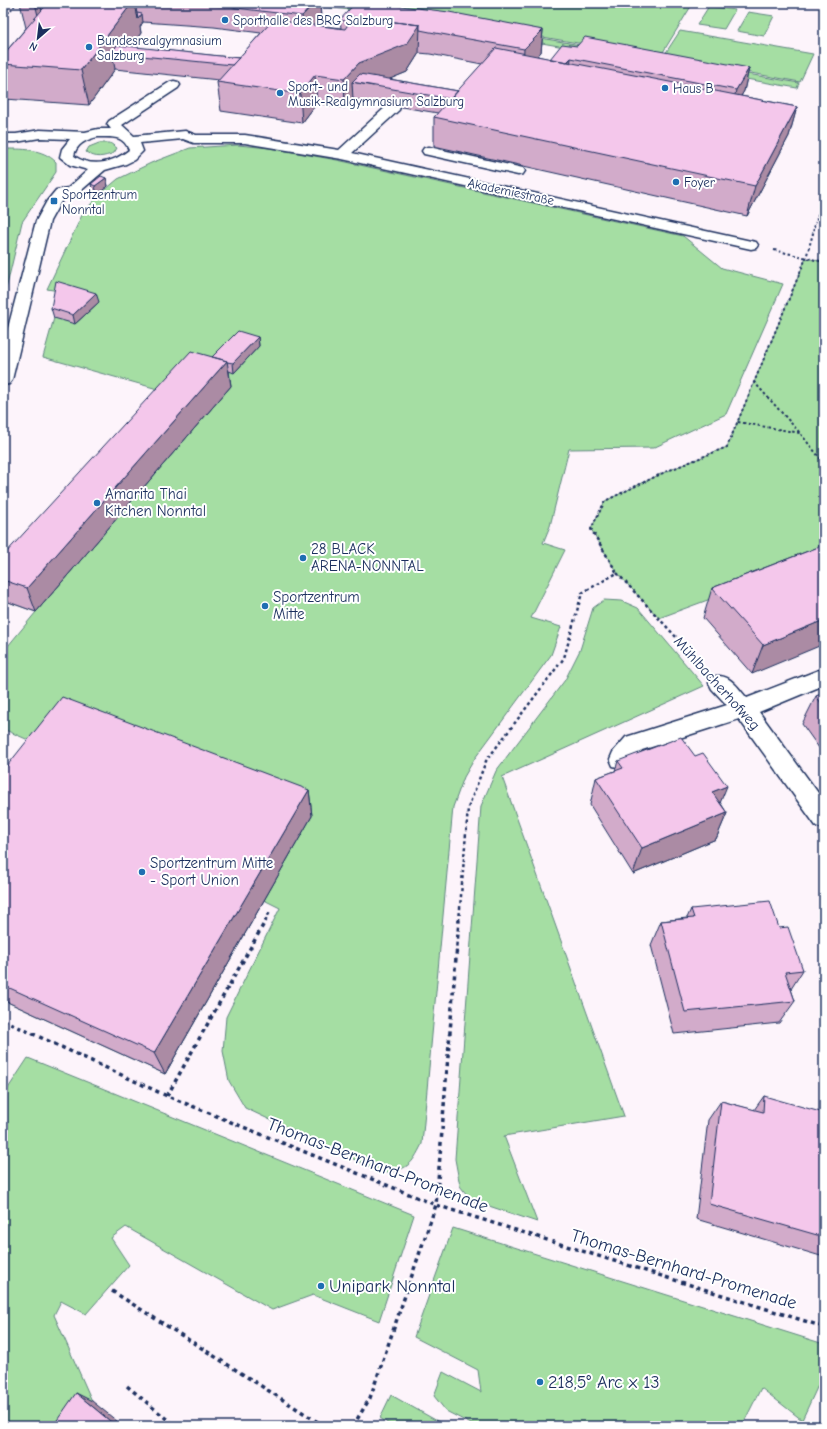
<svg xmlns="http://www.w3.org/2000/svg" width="827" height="1429" font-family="'Comic Neue',sans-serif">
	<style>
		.green { fill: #a5dea3; stroke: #608680 }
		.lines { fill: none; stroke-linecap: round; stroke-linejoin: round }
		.minor-casing { stroke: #1b2f5e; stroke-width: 3 }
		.path-far3 { stroke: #1b2f5e; stroke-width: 1.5; stroke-dasharray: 2 2; stroke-linecap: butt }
		.path-far2 { stroke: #1b2f5e; stroke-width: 2; stroke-dasharray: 2.5 2.5; stroke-linecap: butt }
		.path-far1 { stroke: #1b2f5e; stroke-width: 2.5; stroke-dasharray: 3 3; stroke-linecap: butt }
		.path { stroke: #1b2f5e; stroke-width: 3.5; stroke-dasharray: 4 4; stroke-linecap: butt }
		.minor { fill: #fff; fill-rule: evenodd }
		.wall { fill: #d2abca; stroke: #1b2f5e; fill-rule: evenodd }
		.shaded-wall { fill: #ab8ba4; stroke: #1b2f5e }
		.building { fill: #f4c7eb; stroke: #1b2f5e }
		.poi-dot { fill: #1f6fb2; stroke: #fff; stroke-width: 1.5 }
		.labels { text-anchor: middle; stroke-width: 4; stroke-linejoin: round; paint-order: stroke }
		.far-poi-label { font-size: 13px; fill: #1b2f5e; stroke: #fff; text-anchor: start }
		.far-street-label { font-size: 13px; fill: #1b2f5e; stroke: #fff }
		.poi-label { font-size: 15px; fill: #1b2f5e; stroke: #fff; text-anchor: start }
		.street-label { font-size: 15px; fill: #1b2f5e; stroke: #fff }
		.near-street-label { font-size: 18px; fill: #1b2f5e; stroke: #fff }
		.near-poi-label { font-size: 18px; fill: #1b2f5e; stroke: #fff; text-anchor: start }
	</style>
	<rect width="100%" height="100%" fill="#fdf4fb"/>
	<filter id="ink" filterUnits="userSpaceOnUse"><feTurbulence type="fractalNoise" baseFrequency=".025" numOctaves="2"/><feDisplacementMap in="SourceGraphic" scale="8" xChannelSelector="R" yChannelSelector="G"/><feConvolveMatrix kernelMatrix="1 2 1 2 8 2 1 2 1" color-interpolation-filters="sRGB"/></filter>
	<g filter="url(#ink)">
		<path class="green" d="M283 3H388L382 13Z
			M397 3H693L660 57 390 11Z
			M709 6 735 10 724 29 697 25Z
			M748 12 774 16 764 36 737 31Z
			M437 20 799 83 797 88 434 24Z
			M680 31 813 54 800 82 663 57Z
			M99 143H110L117 148 114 153C103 157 96 159 86 152L89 147Z
			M238 145 269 148 337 160 683 236 722 268 783 284 726 414 653 448 569 449 550 526 543 543 565 550 531 618 561 627 551 655 475 758 464 777 453 807 422 1144C411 1166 408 1169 383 1173L245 1108 229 1081 223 1051 226 1017 280 908 264 900 165 1074 3 1000V817L54 751 3 729V652L36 612 3 600 179 395 43 357 54 318 59 291 47 289 83 213 99 195 118 179 151 163 190 148Z
			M3 149C22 149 42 148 56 162V172L22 222 3 302Z
			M806 258 824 262V557L659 618 617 573 591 529 605 501 665 472 727 447Z
			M604 600 622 601 638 608 704 686 502 777 624 1116 504 1136 537 1222 471 1200 460 1186 455 1159 481 806 496 771 565 680 580 650 593 608Z
			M28 1058 414 1215 379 1321 313 1295 272 1310 126 1227 111 1238 129 1265 86 1314 61 1301 54 1315 92 1401 75 1426H3V1096Z
			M453 1228 824 1344V1379H821L802 1420 761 1388 742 1426H475L446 1411 434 1396 443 1372 481 1392 478 1370 414 1337Z
			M391 1395 446 1426H392L380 1418Z"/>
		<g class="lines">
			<defs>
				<path id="minor" d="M174 81 178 82 180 85 178 88 122 125 134 136 185 131 196 135H245L339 150 389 104H399L400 107 399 110 352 153 751 241 756 242 758 245 756 248 751 249 342 159 245 143H194L183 139 140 143 143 151 134 160 126 164 105 170 77 194 66 196 60 203 50 221 12 380 9 384 3 385V347L36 221 47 201 56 190 68 188 88 170 70 165 60 157 62 149 70 139 40 138 16 142H3V134H16L40 130 85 132 98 129H111L107 124 109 121 170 82ZM98 137C112 137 123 135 129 150 113 163 92 168 74 156 76 144 87 139 98 137Z
					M429 147 523 168 525 171 523 174 518 175 424 154 422 151 424 148Z
					M824 668V685L759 712 824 801V829L816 826 739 719 642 750 629 766 621 768 613 766 610 759 613 752 626 737 727 705 712 689 709 683 712 677C729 672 737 687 747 698Z"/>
			</defs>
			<use href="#minor" class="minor-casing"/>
			<path class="path-far3" d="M3 19 17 3
				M813 231 819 210 824 201"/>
			<path class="path-far2" d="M774 250 824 262
				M754 382 800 433 824 463
				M738 422 800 433
				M592 530 591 529 605 501 665 472 727 447 806 258 814 230"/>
			<path class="path-far1" d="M617 573 701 664
				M265 921 270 912
				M459 921 468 808 486 761 564 658 582 593 617 573 591 529"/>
			<path class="path" d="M3 1020 167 1096 436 1205 824 1327
				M167 1096 266 920
				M112 1291 324 1426
				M127 1386 175 1426
				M353 1426 370 1398 436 1205 459 920"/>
			<use href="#minor" class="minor"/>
		</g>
		<path class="wall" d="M20 3H320L321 19 315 25 341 28 340 20 543 30 541 52 537 56 550 59 577 46 749 68 744 91 741 96 797 107 789 136 747 216 434 146V117L438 113 353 99 345 108 317 103 302 123 221 111 217 82 219 80 115 69 89 105 5 99 3 92V55L26 28ZM143 22 214 27 261 33 239 58 131 47 141 33 140 27ZM419 53 430 54 482 64 458 91 389 79 407 72Z
			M106 178 108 186 97 195 93 193 91 184Z
			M99 302 75 324 54 318 51 308Z
			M258 337 259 346 234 373 229 371 231 386 36 612 3 600V556L212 357Z
			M816 548 752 674 703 618 712 588Z
			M824 693V755L802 724 816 696Z
			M618 761 720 802 727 813 716 839 633 874 590 805 596 778 615 771Z
			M3 771 309 790 312 816 165 1074 3 1000Z
			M691 909 779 928 803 970 791 989 795 1001 779 1023 674 1034 651 945 661 921 687 918Z
			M764 1096 824 1129V1257L696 1219 708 1120 721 1101 754 1110Z"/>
		<path class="shaded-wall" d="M35 3H40L46 29 42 33Z
			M132 3H135L138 19 142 14 143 22 140 27 141 33 126 54 112 53 115 69 89 105 81 70Z
			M314 3H320L321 19 304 38 302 16Z
			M420 25 419 53 407 72 373 86 352 82 353 99 345 108 344 79 359 63Z
			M543 30 541 52 523 72 524 49Z
			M571 58 569 81 564 67Z
			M749 68 744 91 731 113 736 90Z
			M315 75 317 103 302 123 300 94Z
			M797 107 789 136 747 216 755 186Z
			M106 178 108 186 97 195 95 186Z
			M96 293 99 302 75 324 73 315Z
			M258 337 259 346 234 373 233 363Z
			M227 361 231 386 36 612 27 588Z
			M824 620V644L752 674 763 645Z
			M727 786 716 813 712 792Z
			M309 790 312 816 165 1074 154 1053Z
			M727 813 716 839 633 874 642 848Z
			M76 1393 92 1401 123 1426H116Z"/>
		<path class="building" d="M48 3H132L81 70 3 64V55Z
			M187 3H314L302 16 211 5Z
			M355 3H377L449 12 543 30 524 49 430 32 420 30V25L353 17 350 22 340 20Z
			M137 13 142 14 138 19Z
			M353 17 420 25 407 44 359 63 344 79 315 75 300 94 217 82 273 20 345 29Z
			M585 37 749 68 736 90 571 58 567 62 550 59 562 44 577 46Z
			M117 45 239 58 232 65 112 53Z
			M496 48 797 107 755 186 434 117Z
			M360 74 458 91 451 99 352 82Z
			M101 176 106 178 95 186 91 184Z
			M56 281 96 293 73 315 51 308Z
			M238 331 258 337 233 363 227 362V361L212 357Z
			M191 351 227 361 27 588 3 580V556Z
			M824 542V620L763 645 712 588 816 548Z
			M824 693V707L816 696Z
			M62 697 309 790 154 1053 3 985V771Z
			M681 737 695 756 703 753 727 786 712 792 727 813 642 848 596 778 623 768 618 761Z
			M770 901 779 928 788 927 803 970 785 972 795 1001 685 1012 661 921 694 918 691 909Z
			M764 1096 824 1113 823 1129H824V1237L709 1204 721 1101 763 1112Z
			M76 1393 116 1426H53Z"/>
	</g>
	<g class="poi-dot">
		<circle cx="225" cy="20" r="4"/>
		<circle cx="89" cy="47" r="4"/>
		<circle cx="665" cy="88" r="4"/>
		<circle cx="280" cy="93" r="4"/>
		<circle cx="676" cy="182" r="4"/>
		<rect x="50" y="197" width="8" height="8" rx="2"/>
		<circle cx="97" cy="503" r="4"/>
		<circle cx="303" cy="558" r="4"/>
		<circle cx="265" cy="606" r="4"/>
		<circle cx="142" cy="872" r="4"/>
		<circle cx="321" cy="1286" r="4"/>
		<circle cx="540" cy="1382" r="4"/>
	</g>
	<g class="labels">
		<g class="far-poi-label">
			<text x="233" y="25">Sporthalle des BRG Salzburg</text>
			<text x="97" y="45">Bundesrealgymnasium<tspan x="97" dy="15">Salzburg</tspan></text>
			<text x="288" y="91">Sport- und<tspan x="288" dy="15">Musik-Realgymnasium Salzburg</tspan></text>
			<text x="673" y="93">Haus B</text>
			<text x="684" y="187">Foyer</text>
			<text x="62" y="199">Sportzentrum<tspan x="62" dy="15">Nonntal</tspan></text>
		</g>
		<g class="far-street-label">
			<text transform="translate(511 191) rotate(12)" y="5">Akademiestraße</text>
		</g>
		<g class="poi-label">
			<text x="105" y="499">Amarita Thai<tspan x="105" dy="17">Kitchen Nonntal</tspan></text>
			<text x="311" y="554">28 BLACK<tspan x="311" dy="17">ARENA-NONNTAL</tspan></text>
			<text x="273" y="602">Sportzentrum<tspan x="273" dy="17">Mitte</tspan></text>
			<text x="150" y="868">Sportzentrum Mitte<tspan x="150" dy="17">- Sport Union</tspan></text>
		</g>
		<g class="street-label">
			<text transform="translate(717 683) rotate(48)" y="5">Mühlbacherhofweg</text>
		</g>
		<g class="near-street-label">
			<text transform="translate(378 1165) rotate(21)" y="6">Thomas-Bernhard-Promenade</text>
			<text transform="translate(684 1269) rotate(17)" y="6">Thomas-Bernhard-Promenade</text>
		</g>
		<g class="near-poi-label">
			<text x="329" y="1292">Unipark Nonntal</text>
			<text x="548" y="1388">218,5° Arc x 13</text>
		</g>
	</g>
	<rect width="827" height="1429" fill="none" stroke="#fff" stroke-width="16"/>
	<rect x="8" y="8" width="811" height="1413" fill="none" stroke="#1b2f5e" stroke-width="1.5" filter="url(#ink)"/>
	<g transform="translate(38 38) rotate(208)" stroke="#ffffff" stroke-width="3" paint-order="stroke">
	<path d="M0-3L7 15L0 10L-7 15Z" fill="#1b2f5e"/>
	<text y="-6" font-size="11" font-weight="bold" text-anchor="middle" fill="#1b2f5e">N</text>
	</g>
</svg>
